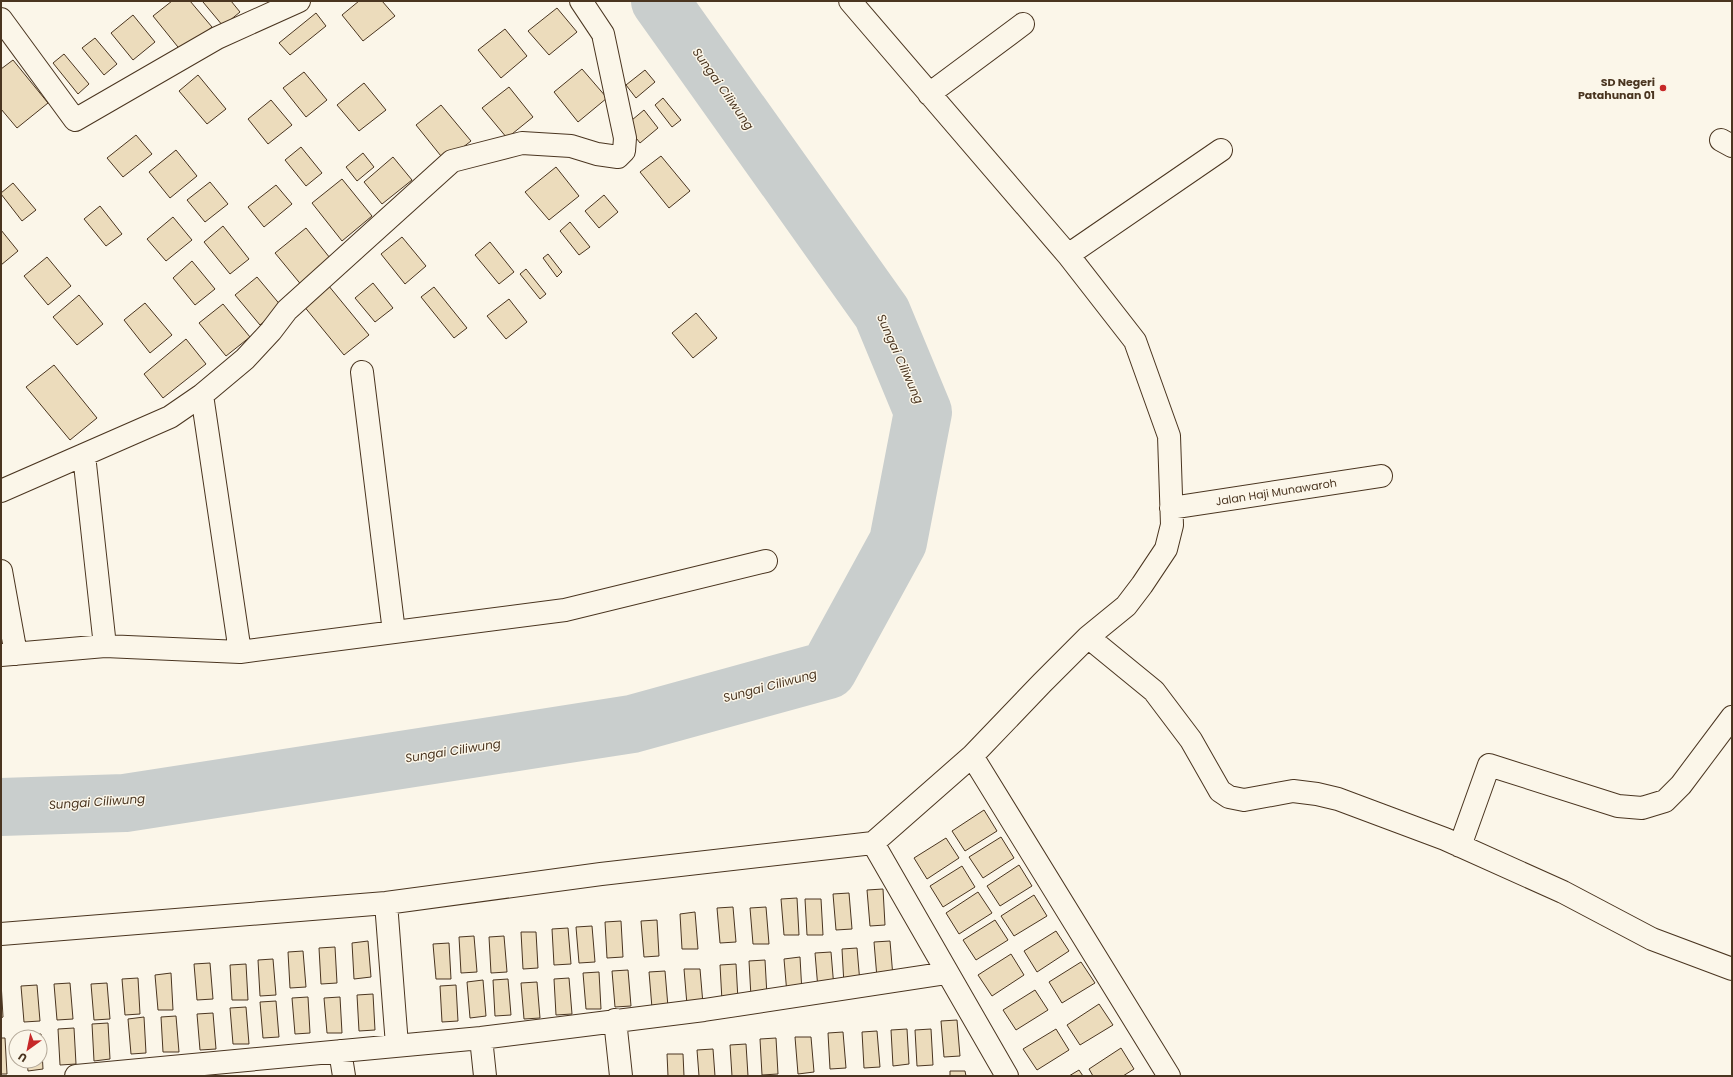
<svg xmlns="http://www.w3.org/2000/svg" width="1733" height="1077" font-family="Poppins,sans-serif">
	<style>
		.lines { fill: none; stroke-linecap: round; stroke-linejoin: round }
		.river { stroke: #c9cecd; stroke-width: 58 }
		.building { fill: #ecdcbc; stroke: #4a3520 }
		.minor-casing { stroke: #4a3520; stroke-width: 24 }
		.minor { stroke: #fbf6e9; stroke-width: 22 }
		.poi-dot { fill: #c62828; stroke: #fbf6e9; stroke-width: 1.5 }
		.labels { text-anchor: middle; stroke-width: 3; stroke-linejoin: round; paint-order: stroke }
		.poi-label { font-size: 11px; font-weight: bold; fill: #4a3520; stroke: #fbf6e9; text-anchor: end }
		.street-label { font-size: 11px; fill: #4a3520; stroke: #fbf6e9 }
		.water-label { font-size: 12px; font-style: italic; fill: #4a3520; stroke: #fbf6e9 }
	</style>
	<rect width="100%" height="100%" fill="#fbf6e9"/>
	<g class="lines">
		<path class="river" d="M1 807 125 803 632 724 828 670 898 542 923 412 882 313 660 1"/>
	</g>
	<path class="building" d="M172 1H190L212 27 182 52 153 16Z
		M205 1H231L240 12 223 26 203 2Z
		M359 1H382L395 16 363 41 342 15Z
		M557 8 577 32 549 55 528 31Z
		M316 13 326 26 290 55 279 43Z
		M133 15 155 42 133 60 111 33Z
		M505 29 527 56 501 78 478 50Z
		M95 38 117 64 104 75 82 48Z
		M64 54 89 84 78 94 53 63Z
		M13 60 48 103 17 128 1 109V69Z
		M582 69 607 98 578 122 554 92Z
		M645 70 655 82 636 98 626 85Z
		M304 72 327 100 306 117 283 88Z
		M198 75 226 109 207 124 179 91Z
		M364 83 386 110 359 131 337 105Z
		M509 87 533 117 507 138 482 108Z
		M663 98 681 120 672 127 655 105Z
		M271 100 292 125 268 144 248 119Z
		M441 105 471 141 445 161 416 125Z
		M644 110 658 128 640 143 626 125Z
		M136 135 152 154 123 177 107 158Z
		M301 147 322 173 306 186 285 160Z
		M176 150 197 176 170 198 149 172Z
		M363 153 374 167 357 181 346 167Z
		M661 156 690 191 669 208 640 172Z
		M393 157 412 180 382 204 364 182Z
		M556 167 579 196 549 220 525 192Z
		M342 179 372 216 342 241 312 203Z
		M210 182 228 204 205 222 187 200Z
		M13 183 36 210 22 221 1 194V193Z
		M276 185 292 204 264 227 248 207Z
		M604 195 618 212 599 228 585 211Z
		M100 206 122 234 106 246 84 219Z
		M173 217 192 240 166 261 147 239Z
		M570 222 590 247 579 255 560 231Z
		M223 226 249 259 230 274 204 242Z
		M306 228 334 263 303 287 275 253Z
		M1 230 18 251 1 265Z
		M402 237 426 266 405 284 381 254Z
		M490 242 514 272 499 284 475 255Z
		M548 254 562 272 557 277 543 258Z
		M47 257 71 286 48 305 24 276Z
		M192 261 215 289 195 305 173 278Z
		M526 269 546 294 540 299 520 274Z
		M257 277 282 307 260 325 235 295Z
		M373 283 393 308 375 322 355 298Z
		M328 285 369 335 344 355 303 305Z
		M434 287 467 328 454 338 421 297Z
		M79 295 103 324 77 345 53 317Z
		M509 299 527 322 506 339 487 316Z
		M145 303 172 335 150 353 124 320Z
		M223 304 250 337 226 356 199 323Z
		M696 313 717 338 693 358 672 333Z
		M186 339 206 364 163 398 144 374Z
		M54 365 97 418 70 440 26 387Z
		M984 810 997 831 965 851 952 831Z
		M1001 837 1014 858 983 878 969 857Z
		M946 838 959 858 927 879 914 858Z
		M1019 865 1032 886 1000 906 987 886Z
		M962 866 975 887 943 907 930 886Z
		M883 889 885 925 870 926 867 890Z
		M978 892 992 913 959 934 946 913Z
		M849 893 852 929 836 930 833 894Z
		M1034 895 1047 916 1014 936 1001 916Z
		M797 898 799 935H784L781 899Z
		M805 899H821L823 935H807Z
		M733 907 736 942 720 943 717 908Z
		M766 907 769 944H753L750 908Z
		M695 912 698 949H682L680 914Z
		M657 920 659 956 644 957 641 921Z
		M995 920 1008 940 976 960 963 940Z
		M621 921 623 957 607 958 605 922Z
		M592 926 595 962 579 963 576 927Z
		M568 928 571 964 554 965 552 929Z
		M1056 931 1069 951 1037 972 1024 951Z
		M521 932H536L538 968 523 969Z
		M474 936 477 972 461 973 459 937Z
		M504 936 507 972 491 973 489 937Z
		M368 941 371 977 354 979 352 943Z
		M890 941 893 977 877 978 874 942Z
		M449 943 451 979H436L433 944Z
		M335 947 337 983 321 984 319 948Z
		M857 948 860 983 844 985 842 949Z
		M303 951 306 987 290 988 288 952Z
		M831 952 834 988 818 989 815 953Z
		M1011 954 1024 975 992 996 978 975Z
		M800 957 802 993 787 994 784 959Z
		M273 959 276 995 260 996 258 960Z
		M765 960 767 996 751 997 749 961Z
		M1081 962 1095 983 1062 1003 1049 982Z
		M210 963 213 999 197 1000 194 964Z
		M246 964 248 1000H232L230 965Z
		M736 964 738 1000 722 1001 720 965Z
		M684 969H700L703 1004 687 1005Z
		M628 970 631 1006 615 1007 612 971Z
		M665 971 668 1007 652 1008 649 972Z
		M599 972 601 1009H586L583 973Z
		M171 973 173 1010H158L155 975Z
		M138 978 140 1014 125 1015 122 979Z
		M569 978 572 1014 556 1015 554 979Z
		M508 979 511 1015 495 1016 493 980Z
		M483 980 486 1016 470 1018 467 982Z
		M1 982 3 1017 1 1018Z
		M537 982 540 1018 524 1019 521 983Z
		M70 983 73 1019 57 1020 54 984Z
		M107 983 110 1019 94 1020 91 984Z
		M37 985 40 1021 24 1022 21 986Z
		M456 985 458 1021 442 1022 440 986Z
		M1035 990 1048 1010 1016 1030 1003 1010Z
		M373 994 375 1030 359 1031 357 995Z
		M308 997 310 1033 295 1034 292 998Z
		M340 997 342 1033H327L324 998Z
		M276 1001 279 1037 263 1038 260 1002Z
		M1099 1004 1113 1025 1080 1045 1067 1025Z
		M246 1007 249 1044H233L230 1008Z
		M213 1013 216 1049 200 1050 197 1014Z
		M176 1016 179 1052H163L161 1017Z
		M144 1017 146 1053 131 1054 128 1019Z
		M957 1020 960 1056 944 1057 941 1021Z
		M108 1023 110 1059 94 1061 92 1024Z
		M74 1028 76 1064 60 1065 58 1029Z
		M907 1029 909 1064 893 1066 891 1030Z
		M931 1029 933 1065 917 1066 915 1030Z
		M1056 1029 1069 1050 1037 1070 1023 1049Z
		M877 1031 880 1067 864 1068 862 1032Z
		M843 1032 846 1068 830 1069 828 1033Z
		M41 1034 43 1069 28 1071 27 1061H40V1037H25V1035Z
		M795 1037H811L814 1072 798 1074Z
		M1 1038H5L7 1074H1Z
		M776 1038 778 1074 762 1075 760 1039Z
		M746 1044 748 1076H732L730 1045Z
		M1121 1048 1134 1069 1123 1076H1093L1089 1069Z
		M713 1049 715 1076H699L697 1050Z
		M667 1054H683L684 1076H668Z
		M1079 1070 1083 1076H1069Z
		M950 1071H965L966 1076H950Z"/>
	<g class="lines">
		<defs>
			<path id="minor" d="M1 19 75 120 217 38 299 1
				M929 94 1023 24
				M1721 140 1732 146
				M1068 255 1221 150
				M362 372 394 632
				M202 395 240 652
				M84 455 105 646 240 652 565 610 766 561
				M1 491 170 417 202 395 245 359 271 331 287 310 452 161 522 143 571 146 597 154 618 157 624 151 625 138 603 34 581 1
				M1171 508 1381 476
				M1 571 16 654
				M1088 637 1154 691 1191 740 1220 791 1229 797 1244 800 1293 791 1317 794 1338 799 1445 839 1563 892 1652 939 1732 969
				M1 655 105 646
				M972 756 1169 1076
				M873 843 1007 1076
				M1460 846 1489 765 1618 806 1642 808 1665 801 1681 785 1732 717
				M386 903 397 1045
				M1 934 386 903 601 874 873 843 972 756 1042 683 1088 637 1126 606 1142 585 1166 549 1172 525 1169 436 1135 341 1068 255 850 1
				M615 1020 621 1076
				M481 1038 485 1076
				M340 1051 344 1076
				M76 1076 481 1038 704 1010 947 973"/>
		</defs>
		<use href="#minor" class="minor-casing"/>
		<use href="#minor" class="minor"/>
	</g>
	<circle class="poi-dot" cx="1663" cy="88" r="4"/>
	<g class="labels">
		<g class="poi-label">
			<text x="1655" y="86">SD Negeri<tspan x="1655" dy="13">Patahunan 01</tspan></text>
		</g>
		<g class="street-label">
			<text transform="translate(1276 492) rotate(-9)" y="4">Jalan Haji Munawaroh</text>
		</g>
		<g class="water-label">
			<text transform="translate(723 89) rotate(55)" y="4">Sungai Ciliwung</text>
			<text transform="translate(900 359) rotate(66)" y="4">Sungai Ciliwung</text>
			<text transform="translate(770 686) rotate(-15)" y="4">Sungai Ciliwung</text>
			<text transform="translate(453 751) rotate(-9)" y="4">Sungai Ciliwung</text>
			<text transform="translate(97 802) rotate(-4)" y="4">Sungai Ciliwung</text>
		</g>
	</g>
	<rect width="1733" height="1077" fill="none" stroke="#4a3520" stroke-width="4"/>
	<g transform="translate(28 1049) rotate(213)"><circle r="19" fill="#fbf6e9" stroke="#b4a999"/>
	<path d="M0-3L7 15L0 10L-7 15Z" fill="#c62828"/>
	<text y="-6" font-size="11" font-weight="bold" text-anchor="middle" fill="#4a3520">U</text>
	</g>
</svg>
